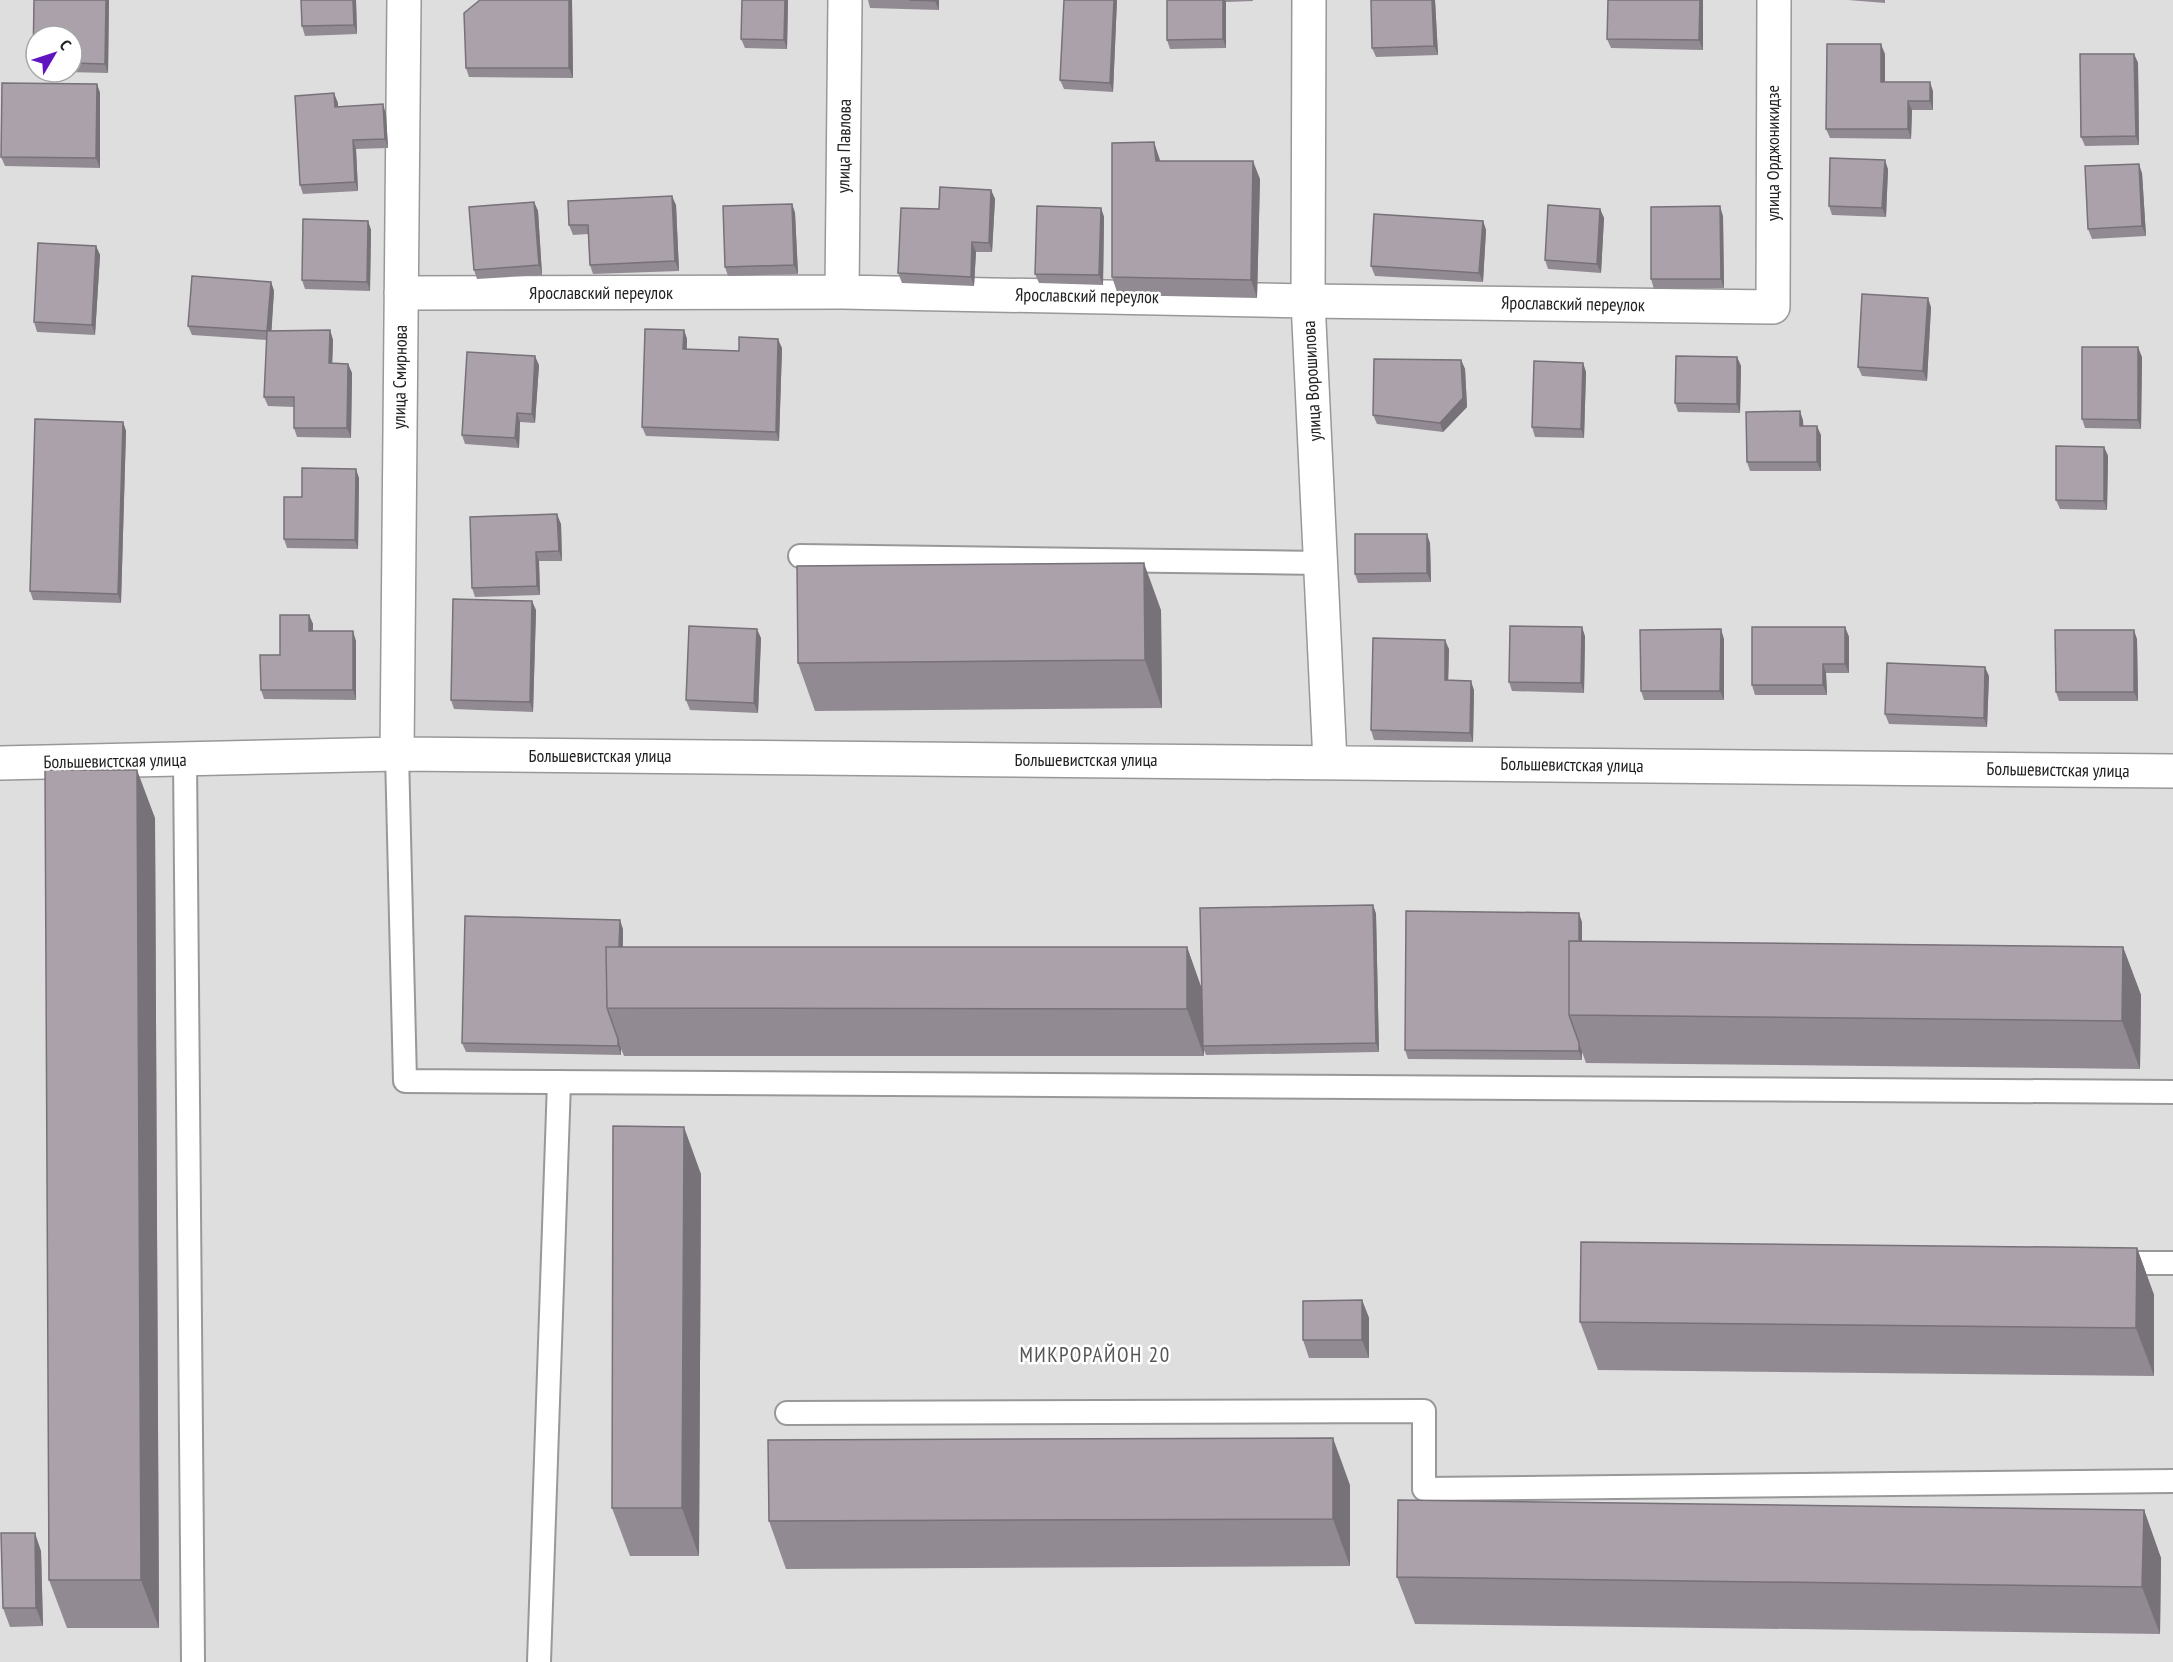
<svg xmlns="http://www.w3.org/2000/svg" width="2173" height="1662" font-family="'PT Sans Narrow',sans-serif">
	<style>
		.residential { fill: #dfdedf; fill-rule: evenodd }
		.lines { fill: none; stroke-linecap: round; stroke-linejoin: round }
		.lane-casing { stroke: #989898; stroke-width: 26 }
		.street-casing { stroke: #989898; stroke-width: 36 }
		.lane { stroke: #fff; stroke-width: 22 }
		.street { stroke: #fff; stroke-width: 33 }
		.wall { fill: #928a93 }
		.shaded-wall { fill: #777178 }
		.building { fill: #aaa1ab; stroke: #777178; stroke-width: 1.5 }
		.labels { text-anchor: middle; stroke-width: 5; stroke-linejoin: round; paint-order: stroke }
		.street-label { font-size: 18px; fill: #212121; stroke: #fff }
		.quarter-label { font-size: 21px; letter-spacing: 1.5px; fill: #545454; stroke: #fff }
	</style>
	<rect width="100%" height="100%" fill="#f1e9f0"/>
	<path class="residential" d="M0 0H2173V1662H0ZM36 36H72V72H36Z"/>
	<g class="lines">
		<defs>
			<path id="lane" d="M800 556 1321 563
				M397 754 405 1081 2173 1092
				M185 759 193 1662
				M2112 1263H2173
				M787 1413 1424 1411V1489L2173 1481
				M539 1662 559 1082"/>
			<path id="street" d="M1309 0 1308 301 1330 762
				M842 292 845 0
				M401 293 842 292 1308 301 1773 307 1774 0
				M397 754 404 0
				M0 763 397 754 2173 771"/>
		</defs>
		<use href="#lane" class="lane-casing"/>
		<use href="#street" class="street-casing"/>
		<use href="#lane" class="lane"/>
		<use href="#street" class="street"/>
	</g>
	<path class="wall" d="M34 0H109L108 73 66 72H72V36H36V71L33 62Z
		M356 0 357 34 305 36 302 26Z
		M480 0H572L573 78 469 77 466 68Z
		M788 0 787 49 745 48 741 39Z
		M868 0H939V10L870 8Z
		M1064 0H1117L1113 92 1064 89 1060 80Z
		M1167 0H1253V1L1226 2V48L1170 49 1167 40Z
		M1435 0 1438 55 1376 57 1372 48Z
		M1703 0V50L1611 48 1607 39Z
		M1848 0H1885V3Z
		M1885 54V82L1933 91V110H1912L1911 139 1830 138 1826 129Z
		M2134 54 2138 63 2139 145 2085 146 2081 137Z
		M97 84 100 93V168L5 166 1 157Z
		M338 103V107L386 114 388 148 356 149 358 191 303 194 300 185Z
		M1161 161 1260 179 1257 298 1118 295 1112 277Z
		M1888 169 1886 217 1832 215 1829 206Z
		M2142 173 2146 236 2092 239 2088 229Z
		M991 190 995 199 992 252H976L974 286 902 283 898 273 939 209Z
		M534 202 538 211 542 275 477 279 474 270Z
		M792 204 795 213 798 274 728 276 725 267Z
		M676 205 679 271 593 274 590 265 588 234 573 235 569 225Z
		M1101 208 1104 217 1103 285 1039 283 1035 274Z
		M1600 209 1604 218 1601 273 1548 269 1545 260Z
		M1723 216 1724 288 1654 289 1651 279Z
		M368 221 371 230 370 291 305 289 302 280Z
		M1483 221 1486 230 1483 282 1375 276 1371 266Z
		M96 246 100 255 95 335 37 332 34 322Z
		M271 282 274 291 271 331 330 330 333 340 332 363 348 364 352 373 351 438 297 437 294 428V407L268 406 264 397 267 340 192 335 188 326Z
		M1931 307 1927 381 1862 376 1858 367Z
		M684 330 687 339V349L739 351 782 348 779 441 646 436 642 427Z
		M1737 357 1741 366 1740 413 1678 412 1675 403Z
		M2142 357 2141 429 2085 428 2082 419Z
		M1461 360 1465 369 1467 407 1443 432 1377 424 1373 415Z
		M1583 363 1586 372 1584 438 1535 437 1532 427Z
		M539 365 535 423 520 422 519 448 465 444 462 435Z
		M1803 420V426L1821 435V471H1750L1747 462Z
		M123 422 126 431 121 603 33 600 30 591Z
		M2104 447 2108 456 2107 510 2060 509 2056 500Z
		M359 478 358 549 287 548 284 539 302 497Z
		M561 524 562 561H539L540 595 475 597 472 588Z
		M1430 543 1431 582 1358 583 1355 574Z
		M536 610 533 712 454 709 451 700Z
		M1161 610 1162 708 815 711 798 663Z
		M309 615 313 624V631L356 641V700L264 699 261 690 280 655Z
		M1845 627 1849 637V673H1826L1827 695H1755L1752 685Z
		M1585 636 1584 693 1512 691 1509 682Z
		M761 638 758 713 690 710 686 700Z
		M1724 639V700H1644L1641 691Z
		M2137 639 2138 701H2059L2056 692Z
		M1449 649 1448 680 1474 690 1473 742 1374 740 1371 730Z
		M1989 676 1987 727 1889 724 1885 714Z
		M155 818 159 1628H67L49 1580Z
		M1373 905 1376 914 1379 1052 1206 1055 1204 1050V1056H624L621 1049V1055L466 1052 462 1043 623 929V947H1187L1201 987Z
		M1582 922V941L2123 947 2141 995 2140 1069 1586 1063 1582 1052V1060L1408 1059 1405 1050Z
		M701 1174 699 1556H630L612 1508Z
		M2137 1248 2154 1295V1376L1598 1370 1580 1322Z
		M1362 1300 1369 1318V1358H1309L1303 1340Z
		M1350 1485V1566L786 1569 769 1521Z
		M2144 1510 2161 1558 2160 1634 1415 1624 1397 1577Z
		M41 1551 43 1626 10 1627 3 1608Z"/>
	<path class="shaded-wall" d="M106 0H109L108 73 105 64Z
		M353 0H356L357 34 354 25Z
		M569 0H572L573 78 569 68Z
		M785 0H788L787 49 784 40Z
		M935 0H939V10L935 1Z
		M1114 0H1117L1113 92 1110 83Z
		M1223 0H1225L1226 2V48L1223 39Z
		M1432 0H1435L1438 55 1434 46Z
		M1700 0H1703V50L1699 40Z
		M1881 44 1885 54V91L1881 82Z
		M2134 54 2138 63 2139 145 2136 136Z
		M1930 82 1933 91V110L1930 101Z
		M97 84 100 93V168L96 158Z
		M334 93 338 103V116L335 107Z
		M1908 101 1912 110 1911 139 1908 129Z
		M383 104 386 114 388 148 385 139Z
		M353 140 356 149 358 191 355 182Z
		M1154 142 1160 160 1162 180 1156 161Z
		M1885 160 1888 169 1886 217 1882 208Z
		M1253 161 1260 179 1257 298 1251 280Z
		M2139 164 2142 173 2146 236 2142 226Z
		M991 190 995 199 992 252 989 243Z
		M672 196 676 205 679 271 675 261Z
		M534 202 538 211 542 275 539 265Z
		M792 204 795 213 798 274 794 265Z
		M1720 206 1723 216 1724 288 1721 279Z
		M1101 208 1104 217 1103 285 1099 275Z
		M1600 209 1604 218 1601 273 1597 264Z
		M368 221 371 230 370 291 367 282Z
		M1483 221 1486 230 1483 282 1479 273Z
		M972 242 976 252 974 286 971 277Z
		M96 246 100 255 95 335 92 325Z
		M271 282 274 291 271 340 267 331Z
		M1928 298 1931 307 1927 381 1923 371Z
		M330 330 333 340 332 372 329 363Z
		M684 330 687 339 686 359 683 349Z
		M778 339 782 348 779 441 776 432Z
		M2138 347 2142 357 2141 429 2138 420Z
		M535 356 539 365 535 423 532 414Z
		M1737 357 1741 366 1740 413 1737 404Z
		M1461 360 1465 369 1467 407 1443 432 1440 423Z
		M1583 363 1586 372 1584 438 1581 429Z
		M348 364 352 373 351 438 347 428Z
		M1800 411 1803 420 1804 435 1800 426Z
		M517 413 520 422 519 448 515 438Z
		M123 422 126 431 121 603 118 594Z
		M1817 426 1821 435V471L1817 462Z
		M2104 447 2108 456 2107 510 2104 501Z
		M356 469 359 478 358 549 355 540Z
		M557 514 561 524 562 561 559 551Z
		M1427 534 1430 543 1431 582 1427 573Z
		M536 552 539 561 540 595 537 586Z
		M1144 563 1161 610 1162 708 1145 660Z
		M532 601 536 610 533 712 530 702Z
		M309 615 313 624 312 640 309 631Z
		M1582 627 1585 636 1584 693 1581 683Z
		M1845 627 1849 637V673L1845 664Z
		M757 629 761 638 758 713 754 703Z
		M1721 629 1724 639V700L1720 691Z
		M2134 630 2137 639 2138 701 2134 692Z
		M353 631 356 641V700L353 690Z
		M1445 640 1449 649 1448 689 1445 680Z
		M1823 664 1826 673 1827 695 1823 685Z
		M1985 667 1989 676 1987 727 1984 718Z
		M1471 681 1474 690 1473 742 1470 733Z
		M137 770 155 818 159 1628 141 1580Z
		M1373 905 1376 914 1379 1052 1376 1043Z
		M1579 913 1582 922V1015H1579Z
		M620 920 623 929 622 1008H618Z
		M1187 947 1204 995 1203 1046 1204 1050V1056L1187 1009Z
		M2123 947 2141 995 2140 1069 2122 1021Z
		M618 1039 621 1049V1055L618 1046Z
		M1579 1043 1582 1052V1060L1579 1051Z
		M684 1127 701 1174 699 1556 682 1508Z
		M2137 1248 2154 1295V1376L2136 1328Z
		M1362 1300 1369 1318V1358L1362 1340Z
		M1333 1438 1350 1485V1566L1333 1519Z
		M2144 1510 2161 1558 2160 1634 2142 1587Z
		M35 1533 41 1551 43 1626 36 1608Z"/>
	<path class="building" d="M34 0H106L105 64 72 63V36H36V62H33Z
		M301 0H353L354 25 302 26Z
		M480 0H569V68H466L464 13Z
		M742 0H785L784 40 741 39Z
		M909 0H935V1Z
		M1064 0H1114L1110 83 1060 80Z
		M1167 0H1223V39L1167 40Z
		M1371 0H1432L1434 46 1372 48Z
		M1608 0H1700L1699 40 1607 39Z
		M1827 44H1881V82H1930V101H1908V129H1826Z
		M2080 54H2134L2136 136 2081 137Z
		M2 83 97 84 96 158 1 157Z
		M334 93 335 107 383 104 385 139 353 140 355 182 300 185 295 96Z
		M1154 142 1156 161H1253L1251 280 1112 277V143Z
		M1830 158 1885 160 1882 208 1829 206Z
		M2139 164 2142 226 2088 229 2085 166Z
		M940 187 991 190 989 243 972 242 971 277 898 273 901 208 939 209Z
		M672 196 675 261 590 265 588 225H569L568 201Z
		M534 202 539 265 474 270 469 207Z
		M792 204 794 265 725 267 723 206Z
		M1548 205 1600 209 1597 264 1545 260Z
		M1037 206 1101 208 1099 275 1035 274Z
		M1720 206 1721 279H1651V207Z
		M1374 214 1483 221 1479 273 1371 266Z
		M303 219 368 221 367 282 302 280Z
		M38 243 96 246 92 325 34 322Z
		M192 276 271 282 267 331 188 326Z
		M1862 294 1928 298 1923 371 1858 367Z
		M645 329 684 330 683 349 739 351V337L778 339 776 432 642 427Z
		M330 330 329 363 348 364 347 428H294V397H264L267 331Z
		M2082 347H2138V420L2082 419Z
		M467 352 535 356 532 414 517 413 515 438 462 435Z
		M1676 356 1737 357V404L1675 403Z
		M1374 359 1461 360 1463 398 1440 423 1373 415Z
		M1534 361 1583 363 1581 429 1532 427Z
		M1800 411V426H1817V462H1747L1746 412Z
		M35 419 123 422 118 594 30 591Z
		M2056 446 2104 447V501L2056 500Z
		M302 468 356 469 355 540 284 539V497H302Z
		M557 514 559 551 536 552 537 586 472 588 470 517Z
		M1355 534H1427V573L1355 574Z
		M1144 563 1145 660 798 663 797 566Z
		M453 599 532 601 530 702 451 700Z
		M280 615H309V631H353V690H261L260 655H280Z
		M689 626 757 629 754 703 686 700Z
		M1510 626 1582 627 1581 683 1509 682Z
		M1752 627H1845V664H1823V685H1752Z
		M1721 629 1720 691H1641L1640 630Z
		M2055 630H2134V692H2056Z
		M1373 638 1445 640V680L1471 681 1470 733 1371 730Z
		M1887 663 1985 667 1984 718 1885 714Z
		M45 770H137L141 1580H49Z
		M1373 905 1376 1043 1203 1046 1200 908Z
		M1406 911 1579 913V941H1569V1015L1579 1043V1051L1405 1050Z
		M465 916 620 920 619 947H606L607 1008 618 1039V1046L462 1043Z
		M1569 941 2123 947 2122 1021 1569 1015Z
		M606 947H1187V1009L607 1008Z
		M613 1126 684 1127 682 1508H612Z
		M1581 1242 2137 1248 2136 1328 1580 1322Z
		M1362 1300V1340H1303V1301Z
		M1333 1438V1519L769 1521 768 1440Z
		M1398 1500 2144 1510 2142 1587 1397 1577Z
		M1 1533H35L36 1608H3Z"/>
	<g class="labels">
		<g class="street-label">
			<text transform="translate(844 146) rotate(-89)" y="6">улица Павлова</text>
			<text transform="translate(1773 153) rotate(-90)" y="6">улица Орджоникидзе</text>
			<text x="601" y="299">Ярославский переулок</text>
			<text transform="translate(1087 296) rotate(1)" y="6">Ярославский переулок</text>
			<text transform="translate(1573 304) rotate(1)" y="6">Ярославский переулок</text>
			<text transform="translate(400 377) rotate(-89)" y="6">улица Смирнова</text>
			<text transform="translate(1312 381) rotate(-93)" y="6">улица Ворошилова</text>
			<text x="600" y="762">Большевистская улица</text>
			<text x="1086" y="766">Большевистская улица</text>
			<text transform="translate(115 761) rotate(-1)" y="6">Большевистская улица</text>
			<text transform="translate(1572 765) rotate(1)" y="6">Большевистская улица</text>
			<text transform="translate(2058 770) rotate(1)" y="6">Большевистская улица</text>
		</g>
		<g class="quarter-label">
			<text x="1095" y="1362">МИКРОРАЙОН 20</text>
		</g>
	</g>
	<g transform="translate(54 54) rotate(51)"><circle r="28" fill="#ffffff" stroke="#a6a6a6" stroke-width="1.5"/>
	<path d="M0-4.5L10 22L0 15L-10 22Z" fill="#5f14bf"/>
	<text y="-9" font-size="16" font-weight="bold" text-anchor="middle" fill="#212121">С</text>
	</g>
</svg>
